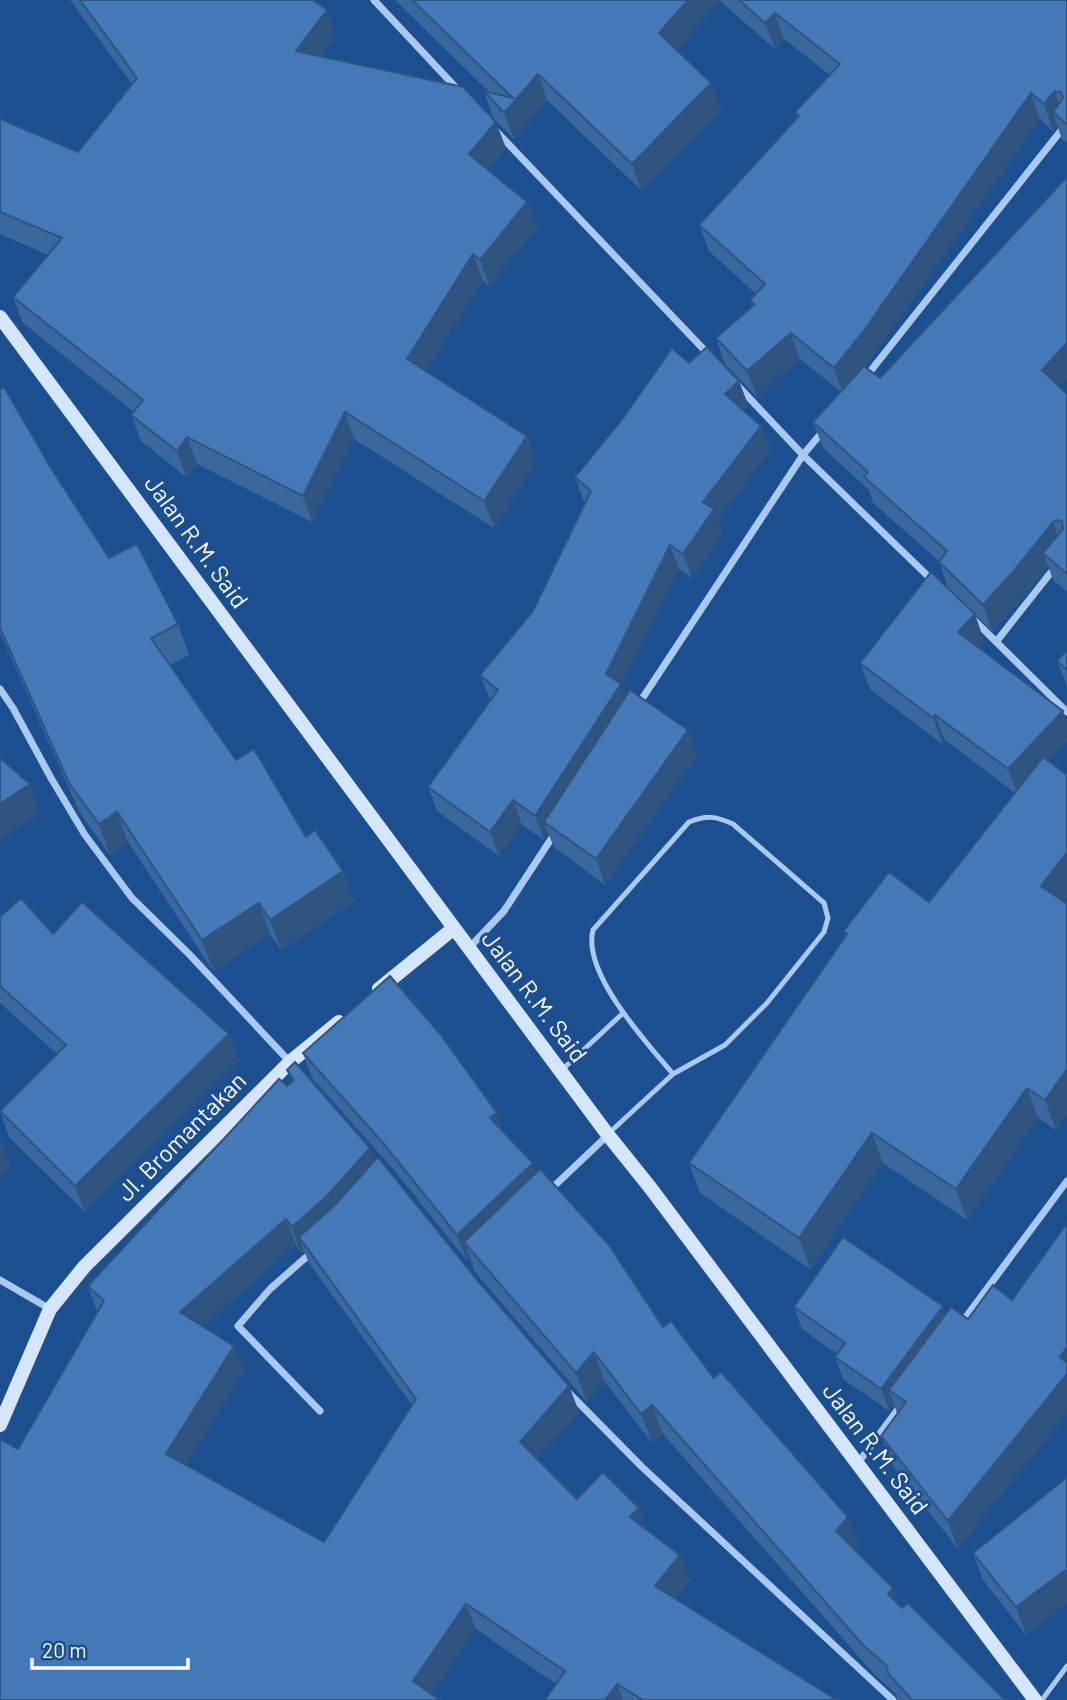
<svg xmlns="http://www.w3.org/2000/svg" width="1067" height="1700" font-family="Barlow,sans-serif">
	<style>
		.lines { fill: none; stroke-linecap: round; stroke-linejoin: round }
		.lane { stroke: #a9c9ee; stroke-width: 5 }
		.street { stroke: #a9c9ee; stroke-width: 7 }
		.secondary { stroke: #d6e6fa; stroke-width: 14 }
		.wall { fill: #3a679d; fill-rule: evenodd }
		.shaded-wall { fill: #305480 }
		.building { fill: #4478b7; stroke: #305480; stroke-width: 2 }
		.labels { text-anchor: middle; stroke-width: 6; stroke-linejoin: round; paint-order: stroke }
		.street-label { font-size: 24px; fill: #fff; stroke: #1b4f8f }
	</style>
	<rect width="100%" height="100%" fill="#1b4f8f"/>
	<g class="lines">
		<path class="lane" d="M563 1069 622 1014
			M609 1133 673 1074 725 1045 767 1003 824 932 828 918 824 903 733 824C715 816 707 815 689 822L593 930C582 973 646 1042 673 1074
			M1042 1700 1067 1666"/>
		<path class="street" d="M374 0 460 92
			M496 131 710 356
			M865 378 1067 123
			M737 385 803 455 934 582
			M973 619 1067 712
			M996 642 1067 552
			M0 689 13 708 51 778 85 835 132 898 189 954 290 1062
			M638 705 803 455 823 431
			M469 948 504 911 555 833
			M550 1190 608 1135
			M312 1252 270 1289 238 1326 320 1411
			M0 1280 50 1309
			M960 1325 1067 1181
			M568 1392 642 1467 893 1700
			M858 1463 901 1405"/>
		<path class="secondary" d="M0 317 608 1135 649 1186 1035 1700
			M379 989 454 928
			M0 1425 50 1309 84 1267 290 1062 339 1022"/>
	</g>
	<path class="wall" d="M70 0H313L336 36 321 56 506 148 488 169 527 202 537 228 489 286 483 280 426 371 527 436 536 462 494 528 354 439 312 522 197 464 186 477 141 441 131 415 134 412 23 323 13 297 48 255 0 234V119L78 152 132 84Z
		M395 0H1067V143L1062 139 1057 125 1053 131 1040 119 865 367 880 378 1060 387 1067 394V592L1053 580 1048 566 1022 599 992 631 948 588 939 561 873 503 869 490 823 448 813 422 841 392 800 359 757 397 725 364 716 338 752 306 750 300 756 294 709 251 699 225 797 119 795 112 830 75 784 39 775 49 720 1 677 50 721 110 641 190 547 100 514 139 493 118 484 91 490 93Z
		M689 363 739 381 748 405 743 410 761 426 770 450 718 520 723 534 692 578 679 569 621 685 626 697 697 756 605 885 554 847 548 833 544 840 522 825 499 856 437 811 428 787 490 700 480 675 533 611 585 503 584 502 575 477 624 417Z
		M0 390 109 558 178 624 189 655 170 665 236 760 306 837 354 901 281 950 270 934 213 971 128 842 110 855 80 813 0 633Z
		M984 640 978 647 1067 742 1049 761 1063 901 1056 1130 1038 1118 967 1220 883 1163 810 1269 700 1193 689 1163 845 937 843 932 929 902 1015 793 945 740 942 744 870 689 860 663Z
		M1067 650V687L1057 661Z
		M0 917 53 934 229 1034 239 1060 85 1212 9 1137 0 1111 57 1054 0 1003Z
		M303 1053 497 1113 504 1133 536 1172 663 1327 714 1378 859 1547 855 1550 893 1588 899 1606 1005 1700H898L896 1694 874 1674 663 1434 652 1443 605 1382 587 1402 474 1271 470 1258 467 1261 393 1169 312 1078Z
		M287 1070 370 1148 374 1161 569 1386 579 1412 537 1459 577 1499 639 1508 647 1530 680 1555 690 1580 675 1599 837 1700H545L556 1684 476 1629 18 1449 97 1312 88 1286 292 1082ZM296 1245 301 1253 304 1251 309 1263 412 1405 324 1542 185 1464 244 1372 203 1326Z
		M943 1306 958 1549 891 1463 881 1436 897 1413 894 1404 889 1411 843 1379 835 1357 837 1354 802 1329 794 1307Z
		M1067 1477 1026 1635 983 1580 973 1553Z"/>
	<path class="shaded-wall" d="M688 0H720V1L669 60 659 33Z
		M327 10 336 36 306 77 296 51Z
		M775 13 784 39 775 49 765 23Z
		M538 74 547 100 514 139 504 113Z
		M711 83 721 110 641 190 632 164Z
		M1055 91 1064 118 1053 112 1057 125 1053 131 1044 104Z
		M1031 93 1040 119 872 358 843 394 834 368Z
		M496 122 506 148 478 180 469 154Z
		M527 202 537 228 489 286 480 260Z
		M473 254 483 280 417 385 407 359Z
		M791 333 800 359 757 397 747 371Z
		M1067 343V380L1051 397 1042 370Z
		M739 381 748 405 733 418 725 394Z
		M345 412 354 439 312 522 303 496Z
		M761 426 770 450 718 520 723 534 692 578 683 554 703 502Z
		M527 436 536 462 494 528 484 501Z
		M187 437 197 464 186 477 177 451Z
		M1053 522 1062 548 1043 553 1048 566 1022 599 992 631 983 605Z
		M670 545 679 569 621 685 630 709 544 822 548 833 544 840 535 816Z
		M975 614 984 640 968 658 958 632Z
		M1063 711 1067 721V742L1018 795 1008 769Z
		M935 715 945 740 942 744 933 718Z
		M688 730 697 756 605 885 596 859Z
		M30 784 40 813 0 840V804Z
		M513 800 522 825 499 856 490 832Z
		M117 812 128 842 110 855 99 824Z
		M1067 852V897L1052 916 1041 886Z
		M343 871 354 901 281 950 270 920Z
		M259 903 270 934 213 971 202 940Z
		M229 1034 239 1060 85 1212 75 1186Z
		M1067 1069V1114L1056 1130 1045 1100Z
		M1027 1088 1038 1118 967 1220 956 1189Z
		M497 1113 506 1138 490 1118Z
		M872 1133 883 1163 810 1269 799 1238Z
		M0 1139 10 1166 0 1176Z
		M370 1148 379 1174 299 1237 304 1251 301 1253 292 1227Z
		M533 1163 542 1189 464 1242 470 1258 467 1261 457 1235Z
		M286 1219 296 1245 189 1338 180 1312Z
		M943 1306 951 1328 889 1390 894 1404 889 1411 881 1389Z
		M234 1346 244 1372 176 1480 166 1454Z
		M1067 1347V1414L958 1549 948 1521Z
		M594 1352 605 1382 587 1402 576 1373Z
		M569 1386 579 1412 529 1468 520 1442Z
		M652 1405 663 1434 652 1443 641 1414Z
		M639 1508 649 1534 630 1517Z
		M848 1517 859 1547 847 1560 836 1531Z
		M680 1555 690 1580 665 1612 655 1586Z
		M1067 1569V1604L1026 1635 1016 1607Z
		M893 1588 903 1617 888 1594Z
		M466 1604 476 1629 427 1700 413 1681Z
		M617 1684 623 1700H605Z"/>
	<path class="building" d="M80 0H313L327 10 296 51 463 87 496 122 469 154 527 202 480 260 473 254 407 359 527 436 484 501 345 412 303 496 187 437 177 451 131 415 143 400 13 297 62 238 0 212V119L78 152 137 78Z
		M412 0H688L659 33 711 83 632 164 538 74 504 113 484 91 513 98Z
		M739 0H1067V125L1053 112 1063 98 1061 92 1055 91 1044 104 1031 93 863 332 834 368 791 333 747 371 716 338 755 304 750 300 765 284 699 225 799 116 795 112 840 64 775 13 765 23Z
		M1067 177V343L1042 370 1067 394V574L1043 553 1063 529 1062 521 1058 520 1053 522 1013 572 983 605 939 562 947 551 864 477 868 472 813 422 864 366 880 378Z
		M707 347 739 381 725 394 761 426 703 502 714 509 683 554 670 545 606 674 621 684 535 816 513 800 490 832 428 787 498 690 480 675 533 611 591 491 575 477 624 417 672 348 689 363Z
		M4 387 51 468 109 558 137 544 178 624 151 638 236 760 254 749 306 837 315 830 343 871 270 920 259 903 202 940 117 812 99 824 69 783 0 628V390Z
		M931 572 975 614 958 632 1063 711 1008 769 935 715 933 718 860 663Z
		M1067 650V670L1057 661Z
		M630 690 688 730 596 859 544 822Z
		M1043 757 1067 775V852L1041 886 1067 904V1069L1045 1100 1027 1088 956 1189 872 1133 799 1238 689 1163 847 934 843 932 889 872 929 902Z
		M0 758 30 784 0 804Z
		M21 898 53 934 82 902 229 1034 75 1186 0 1111 66 1045 0 986V917Z
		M390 976 441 1035 497 1113 490 1118 533 1163 457 1235 383 1143 303 1053Z
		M295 1062 370 1148 326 1197 292 1227 286 1219 180 1312 234 1346 166 1454 324 1542 416 1399 299 1237 335 1205 378 1157 478 1281 569 1386 520 1442 577 1499 603 1472 639 1508 630 1517 680 1555 655 1586 837 1700H643L617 1684 605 1700H545L565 1671 466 1604 413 1681 440 1700H0V1439L18 1449 104 1301 88 1286 279 1079 287 1086 294 1080 287 1070Z
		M540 1169 609 1245 663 1327 671 1321 714 1378 721 1372 848 1517 836 1531 893 1588 888 1594 902 1608 908 1603 1005 1700H912L888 1673 887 1666 863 1645 652 1405 641 1414 594 1352 576 1373 464 1242Z
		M1067 1223V1347L1060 1357 1067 1363V1374L948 1521 881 1436 906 1402 889 1390 951 1307 968 1319 993 1285 1012 1300Z
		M843 1237 943 1306 881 1389 835 1357 845 1343 794 1307Z
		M1067 1477V1569L1016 1607 973 1553Z"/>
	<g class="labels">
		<g class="street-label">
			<text transform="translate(196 542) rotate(54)" y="8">Jalan R.M. Said</text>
			<text transform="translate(534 997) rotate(53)" y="8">Jalan R.M. Said</text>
			<text transform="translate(182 1137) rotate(-45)" y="8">Jl. Bromantakan</text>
			<text transform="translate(875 1449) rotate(53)" y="8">Jalan R.M. Said</text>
		</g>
	</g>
	<path d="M32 1658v10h156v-10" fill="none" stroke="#ffffff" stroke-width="3.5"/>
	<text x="42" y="1658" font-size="21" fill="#ffffff" stroke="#1b4f8f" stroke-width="5" paint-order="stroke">20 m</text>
</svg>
